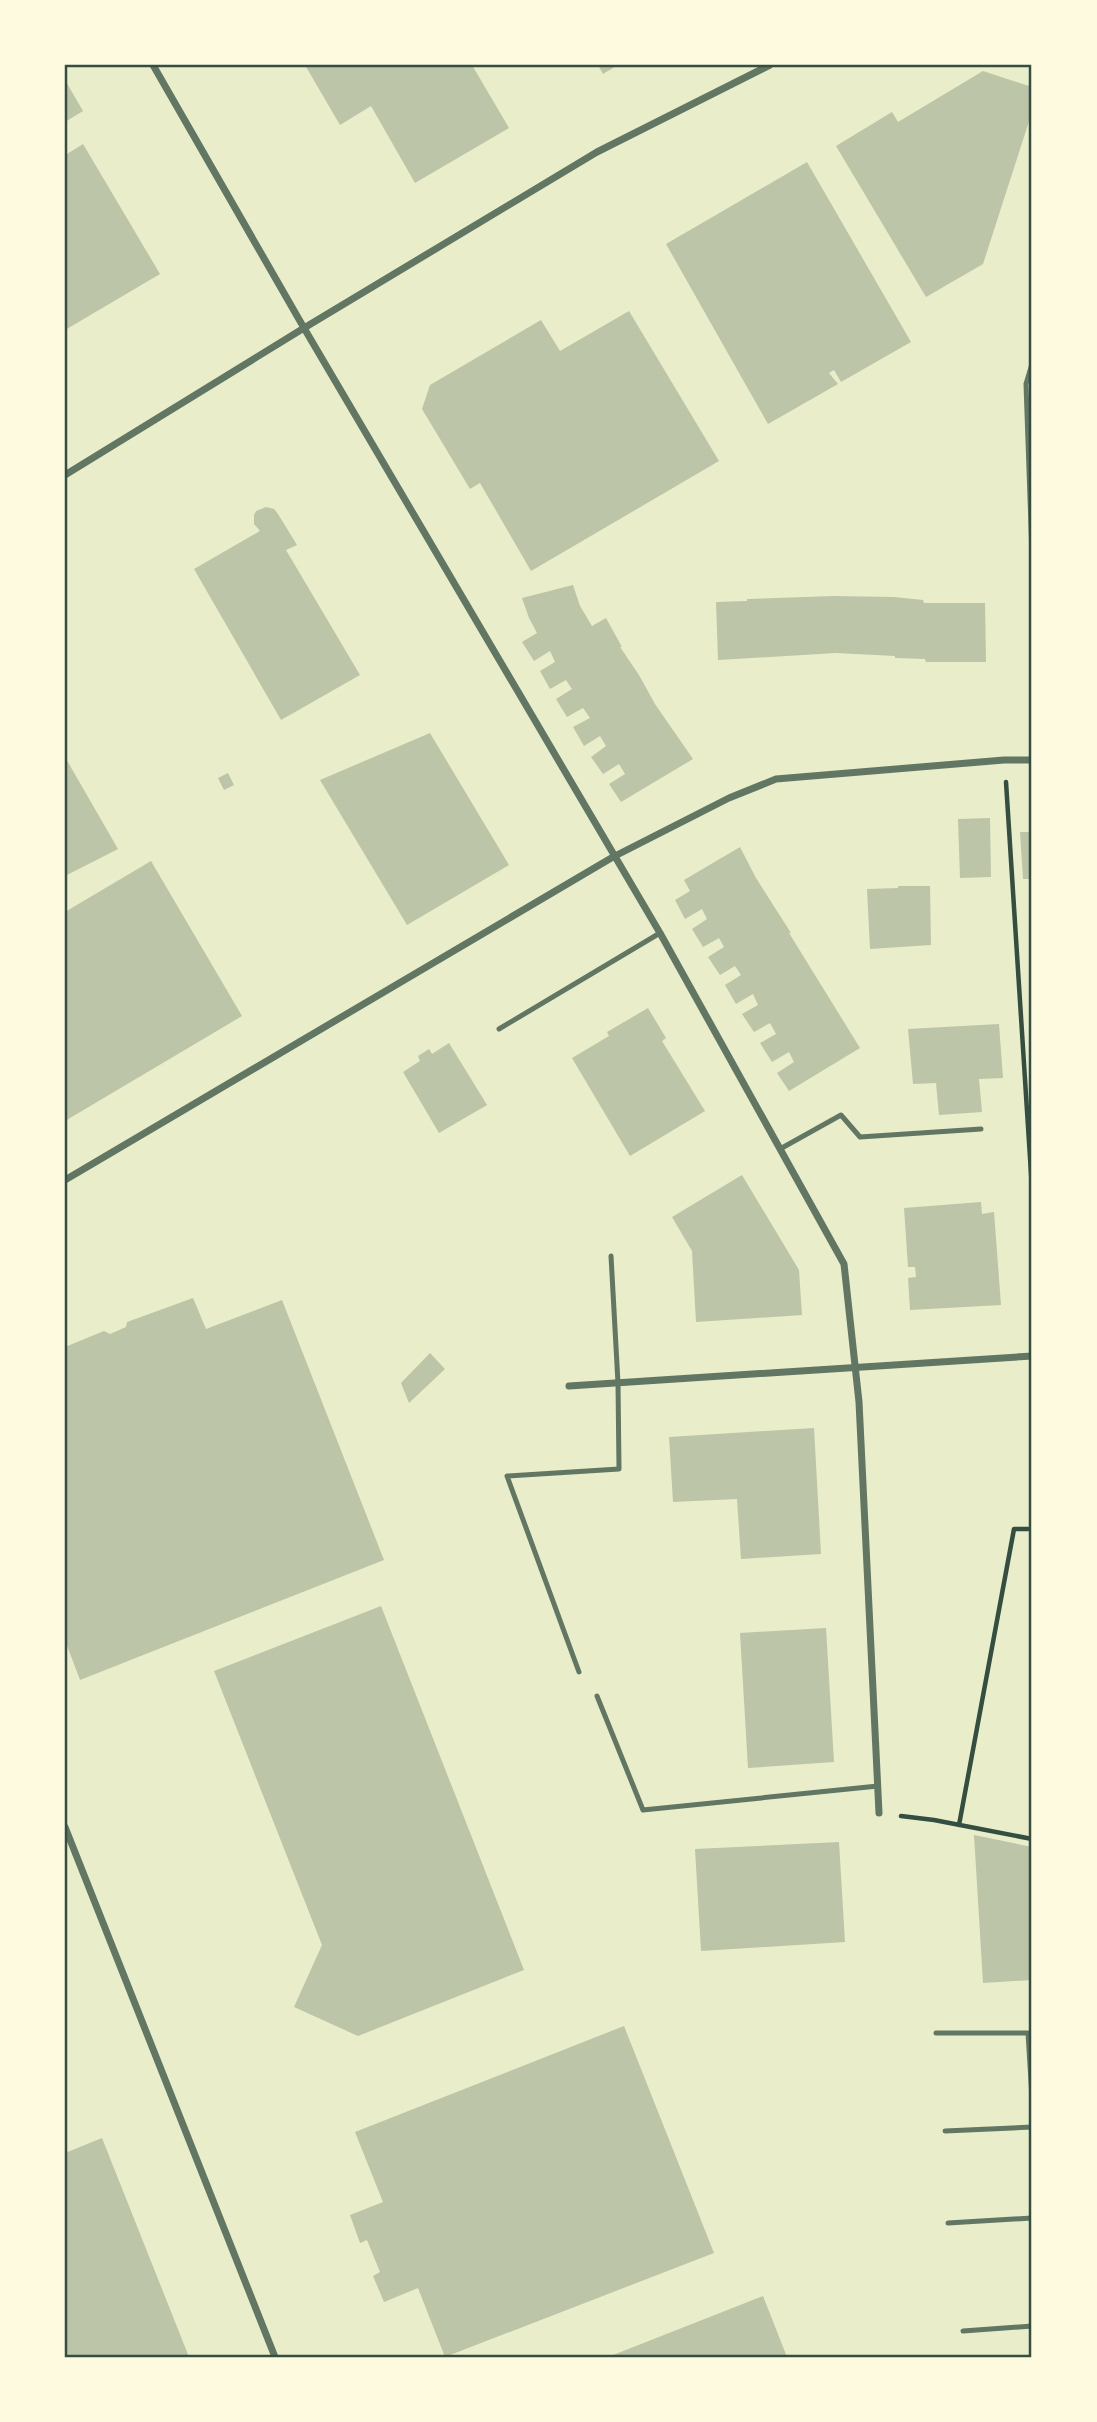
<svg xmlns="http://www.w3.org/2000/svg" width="1097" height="2422" font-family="Mulish,sans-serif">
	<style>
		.building { fill: #bcc5a7 }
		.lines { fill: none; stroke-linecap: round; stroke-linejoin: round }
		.path { stroke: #344e41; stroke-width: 4.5 }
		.service { stroke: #617663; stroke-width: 5 }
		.minor { stroke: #617663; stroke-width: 7 }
		.neatline { fill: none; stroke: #344e41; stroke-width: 2.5 }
	</style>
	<rect width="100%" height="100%" fill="#e9edc9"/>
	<path class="building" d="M305 65H472L509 128 415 183 371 106 340 125Z
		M598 65H618L603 74Z
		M983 71 1032 87V112L983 264 926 297 836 146 892 112 898 122Z
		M65 80 83 111 65 122Z
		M83 144 160 274 65 330V150L67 154Z
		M807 162 911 342 841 382 834 370 829 373 838 384 768 424 666 244Z
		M629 311 719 461 531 571 480 483 470 489 422 409 430 385 541 320 560 351Z
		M266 507 274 509 278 514 297 545 286 550 360 675 281 720 194 569 260 531 254 524V515L256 511Z
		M573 585 580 606 592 626 606 618 622 647H620L639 675 655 704 693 759 621 802 609 784 625 774 619 764 603 774 591 757 606 746 600 736 584 746 573 727 590 718 583 708 567 717 556 699 572 689 566 680 550 689 540 671 555 662 550 651 534 661 522 642 537 633 529 618 522 598Z
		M834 596 894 597 923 600 924 603H985L986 662H926L925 659 895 658V656L836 653 718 660 716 602 747 601V599Z
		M430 733 509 865 407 925 320 780Z
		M65 757 118 849 65 876Z
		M228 773 234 785 224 790 218 778Z
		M990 818 991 877 960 878 958 819Z
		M1020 832H1032V879H1023Z
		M740 847 756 878 791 933H789L860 1048 789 1091 777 1073 794 1062 789 1052 772 1062 760 1043 776 1034 770 1023 754 1032 742 1014 758 1005 753 994 736 1004 725 985 741 975 735 966 720 975 708 957 724 947 719 938 703 947 692 929 707 919 702 909 685 919 675 900 690 891 684 880Z
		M151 861 242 1016 65 1121V912Z
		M898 886H930L931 945 870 949 867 889 898 888Z
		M648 1008 666 1038 662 1041 705 1111 630 1156 572 1058 609 1036 607 1032Z
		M999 1024 1003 1078 979 1079 982 1112 939 1115 936 1083 913 1084 908 1029Z
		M449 1043 487 1105 439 1133 403 1072 420 1061 418 1056 429 1049 432 1054Z
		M742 1175 799 1270 802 1315 696 1322 692 1251 672 1217Z
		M981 1202 982 1214 994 1212 1001 1305 910 1310 908 1278 916 1277 915 1267H908L904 1208Z
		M193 1298 206 1329 282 1300 384 1560 80 1680 65 1640V1347L104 1331 110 1334 126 1327 127 1322Z
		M430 1353 445 1369 409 1403 401 1383Z
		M814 1428 821 1554 741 1559 737 1499 673 1502 669 1437Z
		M381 1606 524 1970 358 2036 294 2007 322 1945 214 1671Z
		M826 1628 834 1762 748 1768 740 1633Z
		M974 1835 1032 1847V1980L983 1983Z
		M839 1842 845 1942 701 1951 695 1849Z
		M624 2026 714 2253 445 2357 418 2288 384 2302 373 2276 380 2272 367 2240 360 2243 350 2215 383 2202 355 2132Z
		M102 2138 189 2357H65V2153Z
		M763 2296 787 2357H608Z"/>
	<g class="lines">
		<path class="path" d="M1006 782 1032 1189
			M901 1816 934 1820 1032 1839
			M959 1825 1014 1529H1032"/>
		<path class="service" d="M1032 364 1026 384 1032 555
			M499 1029 660 933
			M780 1149 841 1115 860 1137 981 1129
			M579 1672 507 1476 619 1469 618 1383 611 1256
			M597 1696 643 1810 878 1786
			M936 2033H1028L1032 2098
			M945 2131 1032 2127
			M948 2223 1032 2218
			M963 2331 1032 2326"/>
		<path class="minor" d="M153 65 304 328 660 933 844 1264 859 1402 879 1813
			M65 475 304 328 597 152 770 65
			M65 1180 613 857 729 798 776 779 1004 760H1032
			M569 1386 1032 1356
			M65 1827 275 2357"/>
	</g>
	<rect width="1097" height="2422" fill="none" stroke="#fefae0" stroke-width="133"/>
	<rect x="66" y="66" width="964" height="2290" class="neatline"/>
</svg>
